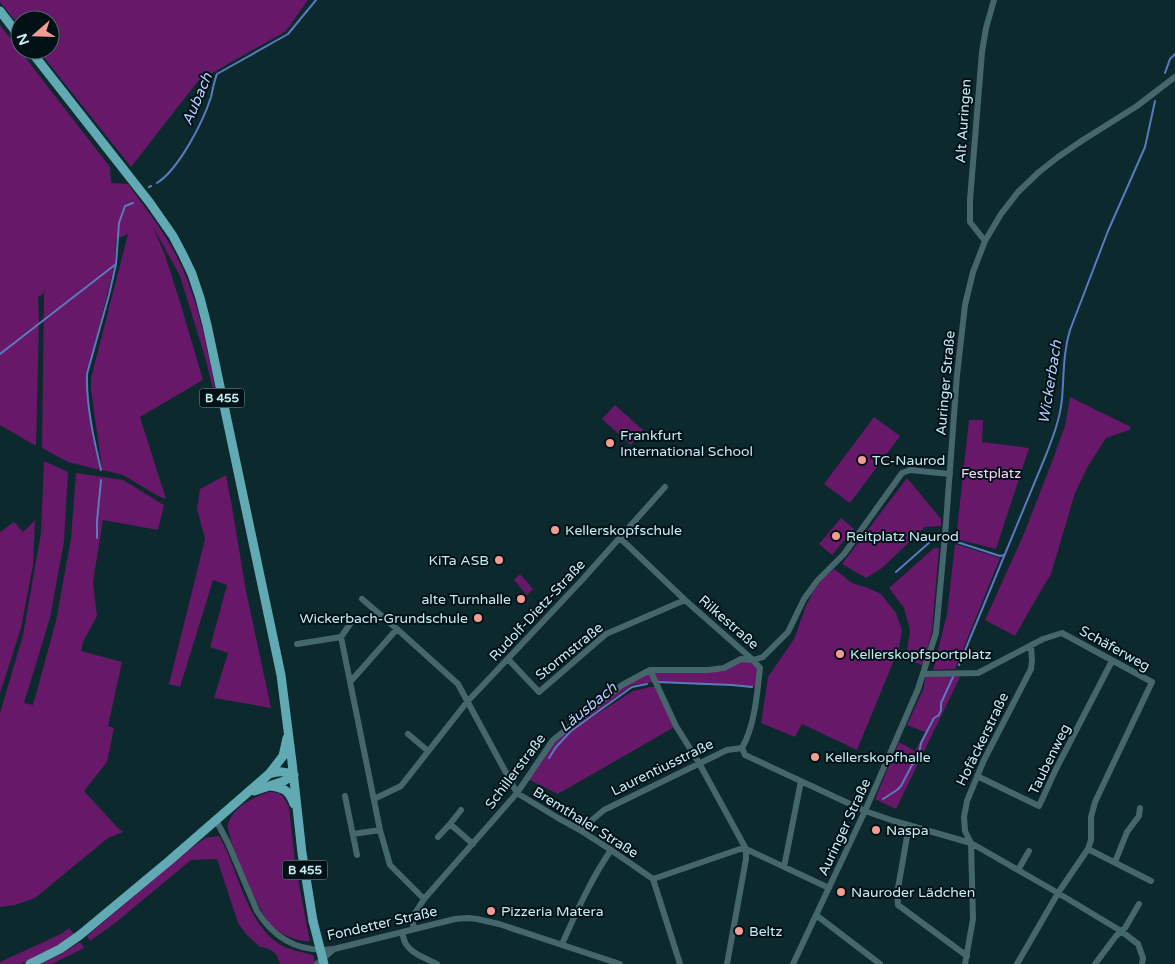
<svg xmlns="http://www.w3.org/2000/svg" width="1175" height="964" font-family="'Varela Round',sans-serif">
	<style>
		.green { fill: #671869 }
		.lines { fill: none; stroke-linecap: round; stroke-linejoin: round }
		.stream { stroke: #5a7abe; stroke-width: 2 }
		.minor { stroke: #45676b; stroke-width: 6 }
		.major { stroke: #61a9b3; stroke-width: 9 }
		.major-bridge { stroke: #61a9b3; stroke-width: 9 }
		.poi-dot { fill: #f59c92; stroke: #001115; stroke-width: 2 }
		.labels { text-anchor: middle; stroke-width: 4; stroke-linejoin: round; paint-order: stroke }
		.shield { fill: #001115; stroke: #88aab0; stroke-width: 1 }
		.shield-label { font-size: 12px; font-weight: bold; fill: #c3ecf2 }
		.street-label { font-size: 14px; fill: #c3ecf2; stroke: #001115 }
		.poi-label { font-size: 14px; fill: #c3ecf2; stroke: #001115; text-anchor: start }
		.park-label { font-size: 14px; fill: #fdd2fc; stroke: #001115 }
		.water-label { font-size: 15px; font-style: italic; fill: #b5cafc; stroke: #001115 }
	</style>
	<rect width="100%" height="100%" fill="#0c292d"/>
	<path class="green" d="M0 0H308L286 31 198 81 131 167 38 50H50V20H20V27L0 2Z
		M0 25 110 167 111 183 128 184C145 208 164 231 177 257 199 300 207 350 217 397H215L205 357 180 276 152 225 165 255 180 302 203 380 140 417 166 499 158 496 123 475 102 470 91 389V378L128 234 116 239 115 264 87 374C85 406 93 439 100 470L68 462 42 448 44 294 46 287 43 294 38 297 39 320 36 446 0 425Z
		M1070 397 1131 427 1129 430 1106 438 1088 466 1075 493 1051 574 1032 606 1015 636 985 620 1023 536 1053 459 1065 426Z
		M615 405 643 430 631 445 602 419Z
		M874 417 900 436 850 503 824 484Z
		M969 420H983L982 442 1029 448 996 549 956 539Z
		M44 461 68 472 64 541 50 618 24 703 33 705 56 621 71 538 76 473 123 480 164 505 158 530 103 520 93 582 97 616 83 642 81 651 122 662 108 726 114 728 107 762 84 791 117 827 123 832 108 838 35 898 15 905 0 907V713L23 635 41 533Z
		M226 475 232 507 246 591 271 708 214 698 228 653 210 647 227 585 213 580 180 687 169 684 205 539 197 509 200 489Z
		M907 478 941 519V526L925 527 882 568 866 578 842 564Z
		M841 518 854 529 832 555 819 544Z
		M35 520 33 565 21 628 0 693V532L14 522 23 532Z
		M955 544 1000 558 955 669 933 670 947 614Z
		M934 548H939L932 631 923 666 906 658 910 630 904 608 889 588Z
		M834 569 852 583 868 588 881 594 896 613 902 630 899 648 857 750 802 724 795 737 761 723 768 677 794 639 806 606 813 592 822 580Z
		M520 574 533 589 527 595 514 580Z
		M741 659 753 660 760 668 758 687 732 685H715L654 682 632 685 580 725 633 691 650 687H657L676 726 558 794 526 778 553 740 622 685 650 670H708Z
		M926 675H953L960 677 896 809 875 799 899 742 915 751 925 732 907 725 923 690Z
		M269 792C282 792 284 796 289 808L296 869 310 942C293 940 281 935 269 923 260 913 225 835 228 824 234 806 252 798 269 792Z
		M219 836C238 868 246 923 279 944 289 950 302 952 313 955L315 962 313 964H280C278 953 271 948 260 947L246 934 238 923 217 859 191 860 115 923 90 941 87 936 186 852 205 838Z
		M69 928 74 934 63 942 48 951 21 964H0V962L61 934Z
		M80 942 84 948 52 964H41L61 954Z"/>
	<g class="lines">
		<path class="stream" d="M1165 73 1170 59 1175 54
			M157 183C179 169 203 122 211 97 213 89 214 81 217 74L288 34 316 0
			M149 187 151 186
			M0 354 116 264 119 223 125 206 133 203
			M101 470C94 440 86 405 87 374L109 295 116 264
			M97 538V521L101 480
			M954 541 1000 556 1004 555
			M896 572 931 541 939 538
			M959 665 1046 455C1053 437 1060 419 1062 399 1064 375 1063 353 1070 330L1108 231 1145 147 1155 101
			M657 682 732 685 752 687
			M549 758 556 747 571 731 632 687 647 684
			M883 799 897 790 901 786 912 765 918 759 921 743 934 718 939 715 941 710V703L953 677"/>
		<path class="minor" d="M985 241 970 222V200L982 52 986 28 994 0
			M620 538 685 600 753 660 760 668C757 694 755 725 742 748
			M362 599 397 629 458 684 517 793 558 818 580 830 611 850 653 879 680 964
			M350 624 341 637 380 830 390 865 424 899
			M297 644 341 637
			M508 659 539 692 606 634 685 600
			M650 670 676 726 699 763 746 849V859L727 964
			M924 674 978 673 1043 639 1062 633 1152 682 1095 802 1091 817V840L1088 849 1058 893 1017 964
			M351 681 397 629
			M408 734 428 751
			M742 748 745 755 865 811 894 821 971 843 1058 893 1121 931 1138 944 1143 958 1142 964
			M977 776 1039 806 1056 769 1112 661
			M345 796 357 855
			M374 799 401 786 467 702 582 580 665 487
			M461 810 450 824 473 844
			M216 820 228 843 257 911C275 940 300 953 334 949L455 919 468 918 477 919 499 924 620 964
			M909 825 897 894 898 905 967 956
			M580 830 604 810 727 750 742 748
			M353 834 380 830
			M438 837 450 824
			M1088 849 1151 881
			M1115 862 1127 832 1139 816 1140 808
			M784 867 801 781
			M1018 870 1029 851
			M653 879 740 849H746L829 888
			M816 915 880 964
			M414 929 412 918 424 899 517 793 553 740 622 685 650 670H708L724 668 741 659 753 660 763 657 788 632 804 599 817 581 844 554 902 473 910 470 950 474
			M402 932C403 936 404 941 406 944 412 954 427 959 437 964
			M562 944C577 911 591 879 611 850
			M317 964 334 949
			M793 964 865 811 918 689 936 633 945 536 957 375 965 305 973 272 985 241 1001 214 1018 192 1039 172 1058 157 1083 140 1137 106 1175 77
			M965 964 973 919 971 843 965 831 964 817 967 801 984 760 1031 669 1032 660 1031 646
			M1095 964 1116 936 1125 928 1139 904"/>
		<path class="major" d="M0 11 20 37
			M30 50 150 203 173 236 183 255 192 274 200 298 207 325 281 675 292 762 302 853 313 921
			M269 774C279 771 285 771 294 775
			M271 786C284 788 289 790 294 804
			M254 791 284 781 294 775
			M30 964 60 949 80 935 169 861 269 774 283 756 287 738"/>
		<path class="major-bridge" d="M313 921 324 964"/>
	</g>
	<g class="poi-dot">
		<circle cx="610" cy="443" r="5"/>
		<circle cx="862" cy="460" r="5"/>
		<circle cx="555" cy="530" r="5"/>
		<circle cx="836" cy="536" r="5"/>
		<circle cx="499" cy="560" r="5"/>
		<circle cx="521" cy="599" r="5"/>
		<circle cx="478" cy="618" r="5"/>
		<circle cx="840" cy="654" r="5"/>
		<circle cx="815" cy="757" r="5"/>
		<circle cx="876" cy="830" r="5"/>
		<circle cx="841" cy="892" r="5"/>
		<circle cx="491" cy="911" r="5"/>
		<circle cx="739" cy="931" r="5"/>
	</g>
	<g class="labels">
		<g class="shield">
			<rect x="199.5" y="388.5" width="45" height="19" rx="4"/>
			<rect x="282.5" y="860.5" width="45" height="19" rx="4"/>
		</g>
		<g class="shield-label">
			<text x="222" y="402">B 455</text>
			<text x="305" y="874">B 455</text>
		</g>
		<g class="street-label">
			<text transform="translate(963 121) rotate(-86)" y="5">Alt Auringen</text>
			<text transform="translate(945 383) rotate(-85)" y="5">Auringer Straße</text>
			<text transform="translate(537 610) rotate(-47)" y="5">Rudolf-Dietz-Straße</text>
			<text transform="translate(729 622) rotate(41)" y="5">Rilkestraße</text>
			<text transform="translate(1115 648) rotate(29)" y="5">Schäferweg</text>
			<text transform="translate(569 651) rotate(-39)" y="5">Stormstraße</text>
			<text transform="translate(982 739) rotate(-64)" y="5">Hofäckerstraße</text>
			<text transform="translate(1049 759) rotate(-64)" y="5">Taubenweg</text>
			<text transform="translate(662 767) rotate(-26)" y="5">Laurentiusstraße</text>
			<text transform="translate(515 771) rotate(-53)" y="5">Schillerstraße</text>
			<text transform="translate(586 822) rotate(32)" y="5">Bremthaler Straße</text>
			<text transform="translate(844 827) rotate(-65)" y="5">Auringer Straße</text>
			<text transform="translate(382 923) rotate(-13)" y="5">Fondetter Straße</text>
		</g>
		<g class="poi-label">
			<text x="620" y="440">Frankfurt<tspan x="620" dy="16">International School</tspan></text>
			<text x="872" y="465">TC-Naurod</text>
			<text x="565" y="535">Kellerskopfschule</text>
			<text x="846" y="541">Reitplatz Naurod</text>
			<text x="489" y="565" text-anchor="end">KiTa ASB</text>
			<text x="511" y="604" text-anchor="end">alte Turnhalle</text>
			<text x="468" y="623" text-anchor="end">Wickerbach-Grundschule</text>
			<text x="850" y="659">Kellerskopfsportplatz</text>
			<text x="825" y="762">Kellerskopfhalle</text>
			<text x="886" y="835">Naspa</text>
			<text x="851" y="897">Nauroder Lädchen</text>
			<text x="501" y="916">Pizzeria Matera</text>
			<text x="749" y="936">Beltz</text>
		</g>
		<g class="park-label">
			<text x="991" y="478">Festplatz</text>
		</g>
		<g class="water-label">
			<text transform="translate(197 99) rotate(-67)" y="5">Aubach</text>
			<text transform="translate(1050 382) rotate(-81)" y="5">Wickerbach</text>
			<text transform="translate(588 707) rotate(-39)" y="5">Läusbach</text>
		</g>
	</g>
	<g transform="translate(35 35) rotate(250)"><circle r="24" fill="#001115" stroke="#4e696d"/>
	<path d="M0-4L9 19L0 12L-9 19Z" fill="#f59c92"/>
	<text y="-8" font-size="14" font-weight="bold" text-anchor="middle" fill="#c3ecf2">N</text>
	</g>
</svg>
